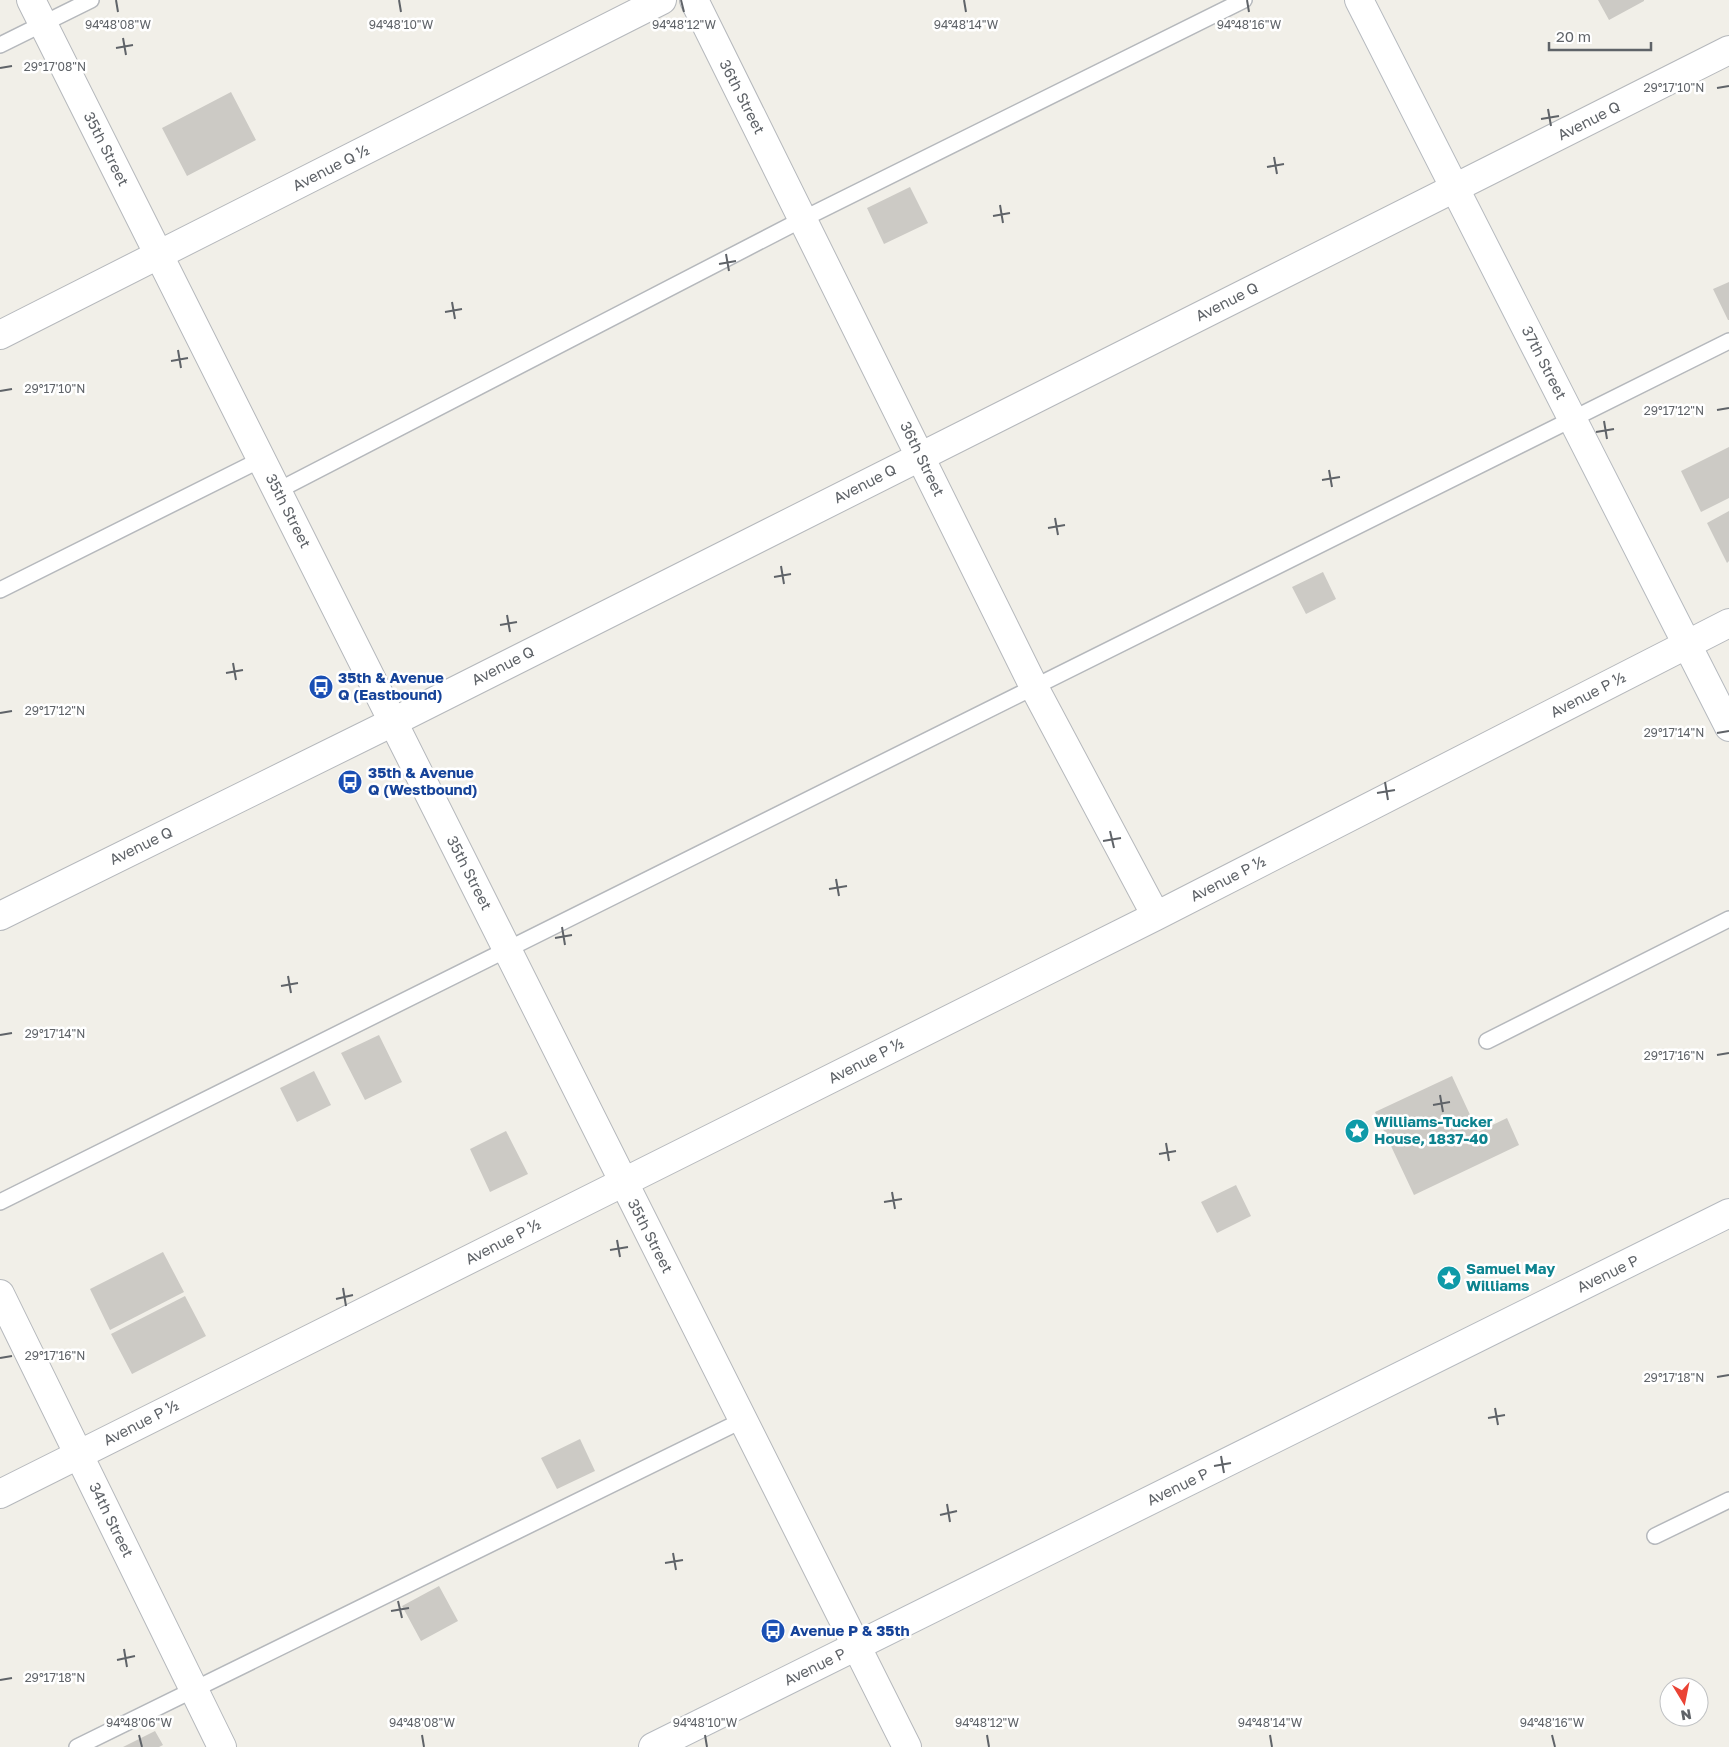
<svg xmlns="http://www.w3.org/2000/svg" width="1729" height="1747" font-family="'Golos Text',sans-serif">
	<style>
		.building { fill: #cccac5 }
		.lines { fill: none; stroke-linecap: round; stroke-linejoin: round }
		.service-casing { stroke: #b5b8bc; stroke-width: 18 }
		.minor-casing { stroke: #b5b8bc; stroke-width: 30 }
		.tertiary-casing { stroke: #b5b8bc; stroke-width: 30 }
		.secondary-casing { stroke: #b6babf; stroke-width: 30 }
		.service { stroke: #fff; stroke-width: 15 }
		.minor { stroke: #fff; stroke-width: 28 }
		.tertiary { stroke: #fff; stroke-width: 28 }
		.secondary { stroke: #fff; stroke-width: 28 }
		.ticks { fill: none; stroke: #5f6368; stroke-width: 2 }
		.labels { text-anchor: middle; stroke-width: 5; stroke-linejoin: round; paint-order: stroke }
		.street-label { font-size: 15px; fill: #5f6368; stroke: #fff }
		.transit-label { font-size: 15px; font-weight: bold; fill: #164399; stroke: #fff; text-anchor: start }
		.culture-label { font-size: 15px; font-weight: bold; fill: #0d838f; stroke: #fff; text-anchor: start }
		.ticks-label { font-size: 12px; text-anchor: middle; fill: #5f6368; stroke: #fff; stroke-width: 5; stroke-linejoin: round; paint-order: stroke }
	</style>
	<rect width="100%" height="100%" fill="#f1efe8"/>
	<path class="building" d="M1598 0H1644V1L1609 20Z
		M231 92 256 140 187 176 162 128Z
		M910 187 928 223 884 244 867 208Z
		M1729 282V320H1728L1713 289Z
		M1729 447V498L1701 512 1681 471Z
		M1729 511V561L1727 563 1707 523Z
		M1323 572 1336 599 1306 614 1292 587Z
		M379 1035 402 1082 365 1100 341 1053Z
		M314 1071 331 1105 297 1122 280 1088Z
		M1452 1076 1478 1132 1507 1118 1519 1145 1414 1195 1375 1112Z
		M506 1131 528 1174 490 1192 470 1149Z
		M1236 1185 1251 1216 1217 1233 1201 1202Z
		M163 1252 184 1292 110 1330 90 1289Z
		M185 1296 206 1336 132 1374 111 1334Z
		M580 1439 595 1471 557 1489 541 1458Z
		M439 1586 458 1621 421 1641 402 1606Z
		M155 1731 163 1745 159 1747H123Z"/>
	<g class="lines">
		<defs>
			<path id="service" d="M0 45 91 0
				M277 491 803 219 1244 0
				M0 590 262 459
				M1487 1041 1729 919
				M0 1202 1729 341
				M1655 1536 1729 1500
				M77 1747 743 1420"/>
			<path id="minor" d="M694 0 1034 687 1156 916
				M0 335 662 0
				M0 916 393 722 1729 50
				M0 1294 222 1747
				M0 1494 1156 916 1729 623"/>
			<path id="tertiary" d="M31 0 907 1747"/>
			<path id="secondary" d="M1359 0 1729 727
				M653 1747 1729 1213"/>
		</defs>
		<use href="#service" class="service-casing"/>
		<use href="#minor" class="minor-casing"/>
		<use href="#tertiary" class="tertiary-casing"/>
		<use href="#secondary" class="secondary-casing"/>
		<use href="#service" class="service"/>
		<use href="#minor" class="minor"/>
		<use href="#tertiary" class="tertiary"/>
		<use href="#secondary" class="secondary"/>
	</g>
	<path class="ticks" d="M116 0 118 12M399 0 401 12M681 0 684 12M964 0 966 12M1247 0 1249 12M123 38 126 55M116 48 133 45M0 68 12 66M1717 88 1729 86M1548 109 1551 126M1541 119 1559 116M1274 157 1277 174M1267 167 1284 164M1000 205 1003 223M993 216 1010 213M726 254 729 271M719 264 736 261M452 302 455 319M445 312 462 309M178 350 181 368M171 361 188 358M0 391 12 389M1717 410 1729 408M1604 421 1607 439M1596 432 1614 429M1329 470 1332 487M1322 480 1340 477M1055 518 1058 535M1048 528 1065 525M781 566 784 584M774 577 791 574M507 615 510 632M500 625 517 622M233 663 236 680M226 673 243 670M0 713 12 711M1717 733 1729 731M1385 782 1388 800M1377 793 1395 790M1110 831 1114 848M1103 841 1121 838M836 879 839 896M829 889 847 886M562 927 565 945M555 938 572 935M288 976 291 993M281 986 298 983M0 1035 12 1033M1717 1055 1729 1053M1440 1095 1443 1112M1433 1105 1450 1102M1166 1143 1169 1161M1159 1154 1176 1151M892 1192 895 1209M884 1202 902 1199M617 1240 620 1257M610 1250 628 1247M343 1288 346 1306M336 1299 353 1295M0 1358 12 1356M1717 1377 1729 1375M1495 1408 1498 1425M1488 1418 1505 1415M1221 1456 1224 1473M1214 1466 1231 1463M947 1504 950 1522M940 1515 957 1511M673 1553 676 1570M665 1563 683 1560M398 1601 402 1618M391 1611 409 1608M124 1649 127 1667M117 1660 135 1656M0 1680 12 1678M139 1735 142 1747M422 1735 424 1747M705 1735 707 1747M987 1735 989 1747M1270 1735 1272 1747M1552 1735 1555 1747"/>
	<defs>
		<symbol id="bus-disc" viewBox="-11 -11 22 22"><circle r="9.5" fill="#1a4fb4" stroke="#fff"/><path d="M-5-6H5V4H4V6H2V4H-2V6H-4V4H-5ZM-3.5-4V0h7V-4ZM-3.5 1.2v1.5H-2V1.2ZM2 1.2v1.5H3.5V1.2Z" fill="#fff"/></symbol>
		<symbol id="sight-disc" viewBox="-11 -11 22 22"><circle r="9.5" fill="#0f9aa8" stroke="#fff"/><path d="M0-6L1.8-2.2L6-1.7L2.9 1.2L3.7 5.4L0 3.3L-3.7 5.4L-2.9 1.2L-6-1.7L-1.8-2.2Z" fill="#fff"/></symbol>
	</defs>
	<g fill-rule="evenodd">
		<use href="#bus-disc" x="307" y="673" width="28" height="28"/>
		<use href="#bus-disc" x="336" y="768" width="28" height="28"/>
		<use href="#sight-disc" x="1343" y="1117" width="28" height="28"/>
		<use href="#sight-disc" x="1435" y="1264" width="28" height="28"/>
		<use href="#bus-disc" x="759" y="1617" width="28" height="28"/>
	</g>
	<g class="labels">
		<g class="street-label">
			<text transform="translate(742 97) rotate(63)" y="5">36th Street</text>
			<text transform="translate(1589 121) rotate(-27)" y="5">Avenue Q</text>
			<text transform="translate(106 149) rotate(63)" y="5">35th Street</text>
			<text transform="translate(331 168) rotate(-27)" y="5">Avenue Q ½</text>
			<text transform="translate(1227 302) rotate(-27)" y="5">Avenue Q</text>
			<text transform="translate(1544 363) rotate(63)" y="5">37th Street</text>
			<text transform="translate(922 459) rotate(64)" y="5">36th Street</text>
			<text transform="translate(865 484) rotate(-27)" y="5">Avenue Q</text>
			<text transform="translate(288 511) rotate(63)" y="5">35th Street</text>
			<text transform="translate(503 666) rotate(-27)" y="5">Avenue Q</text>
			<text transform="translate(1588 695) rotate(-27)" y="5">Avenue P ½</text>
			<text transform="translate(141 846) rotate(-26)" y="5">Avenue Q</text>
			<text transform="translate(469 873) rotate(63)" y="5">35th Street</text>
			<text transform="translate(1228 879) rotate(-27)" y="5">Avenue P ½</text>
			<text transform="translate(866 1061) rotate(-27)" y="5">Avenue P ½</text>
			<text transform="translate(650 1236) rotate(63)" y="5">35th Street</text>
			<text transform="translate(503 1242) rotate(-27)" y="5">Avenue P ½</text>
			<text transform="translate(1608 1274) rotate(-26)" y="5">Avenue P</text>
			<text transform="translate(141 1423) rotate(-27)" y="5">Avenue P ½</text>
			<text transform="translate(1178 1487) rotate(-26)" y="5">Avenue P</text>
			<text transform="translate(111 1520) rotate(64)" y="5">34th Street</text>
			<text transform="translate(815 1667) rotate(-26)" y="5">Avenue P</text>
		</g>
		<g class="transit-label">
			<text x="338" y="683">35th &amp; Avenue<tspan x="338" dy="17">Q (Eastbound)</tspan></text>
			<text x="368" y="778">35th &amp; Avenue<tspan x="368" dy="17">Q (Westbound)</tspan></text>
			<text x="790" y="1636">Avenue P &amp; 35th</text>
		</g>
		<g class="culture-label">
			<text x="1374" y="1127">Williams-Tucker<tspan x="1374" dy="17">House, 1837-40</tspan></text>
			<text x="1466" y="1274">Samuel May<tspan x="1466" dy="17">Williams</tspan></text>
		</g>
	</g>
	<g class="ticks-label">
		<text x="118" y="29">94°48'08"W</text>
		<text x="401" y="29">94°48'10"W</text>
		<text x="684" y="29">94°48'12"W</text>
		<text x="966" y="29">94°48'14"W</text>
		<text x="1249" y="29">94°48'16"W</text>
		<text x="55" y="71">29°17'08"N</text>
		<text x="1674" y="92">29°17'10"N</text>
		<text x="55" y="393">29°17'10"N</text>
		<text x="1674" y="415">29°17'12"N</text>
		<text x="55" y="715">29°17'12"N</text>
		<text x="1674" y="737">29°17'14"N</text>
		<text x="55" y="1038">29°17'14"N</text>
		<text x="1674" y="1060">29°17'16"N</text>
		<text x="55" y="1360">29°17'16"N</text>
		<text x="1674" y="1382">29°17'18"N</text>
		<text x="55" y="1682">29°17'18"N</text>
		<text x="139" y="1727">94°48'06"W</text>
		<text x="422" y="1727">94°48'08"W</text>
		<text x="705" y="1727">94°48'10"W</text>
		<text x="987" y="1727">94°48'12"W</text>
		<text x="1270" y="1727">94°48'14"W</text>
		<text x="1552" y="1727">94°48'16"W</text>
	</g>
	<g transform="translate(1684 1702) rotate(170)"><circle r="24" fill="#ffffff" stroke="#bfc1c3"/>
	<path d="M0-4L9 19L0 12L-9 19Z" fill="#ea4335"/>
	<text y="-8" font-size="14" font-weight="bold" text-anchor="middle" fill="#5f6368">N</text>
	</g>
	<path d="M1549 42v8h102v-8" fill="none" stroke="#5f6368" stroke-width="2.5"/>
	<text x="1556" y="42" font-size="15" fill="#5f6368" stroke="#ffffff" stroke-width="4" paint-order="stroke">20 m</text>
</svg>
